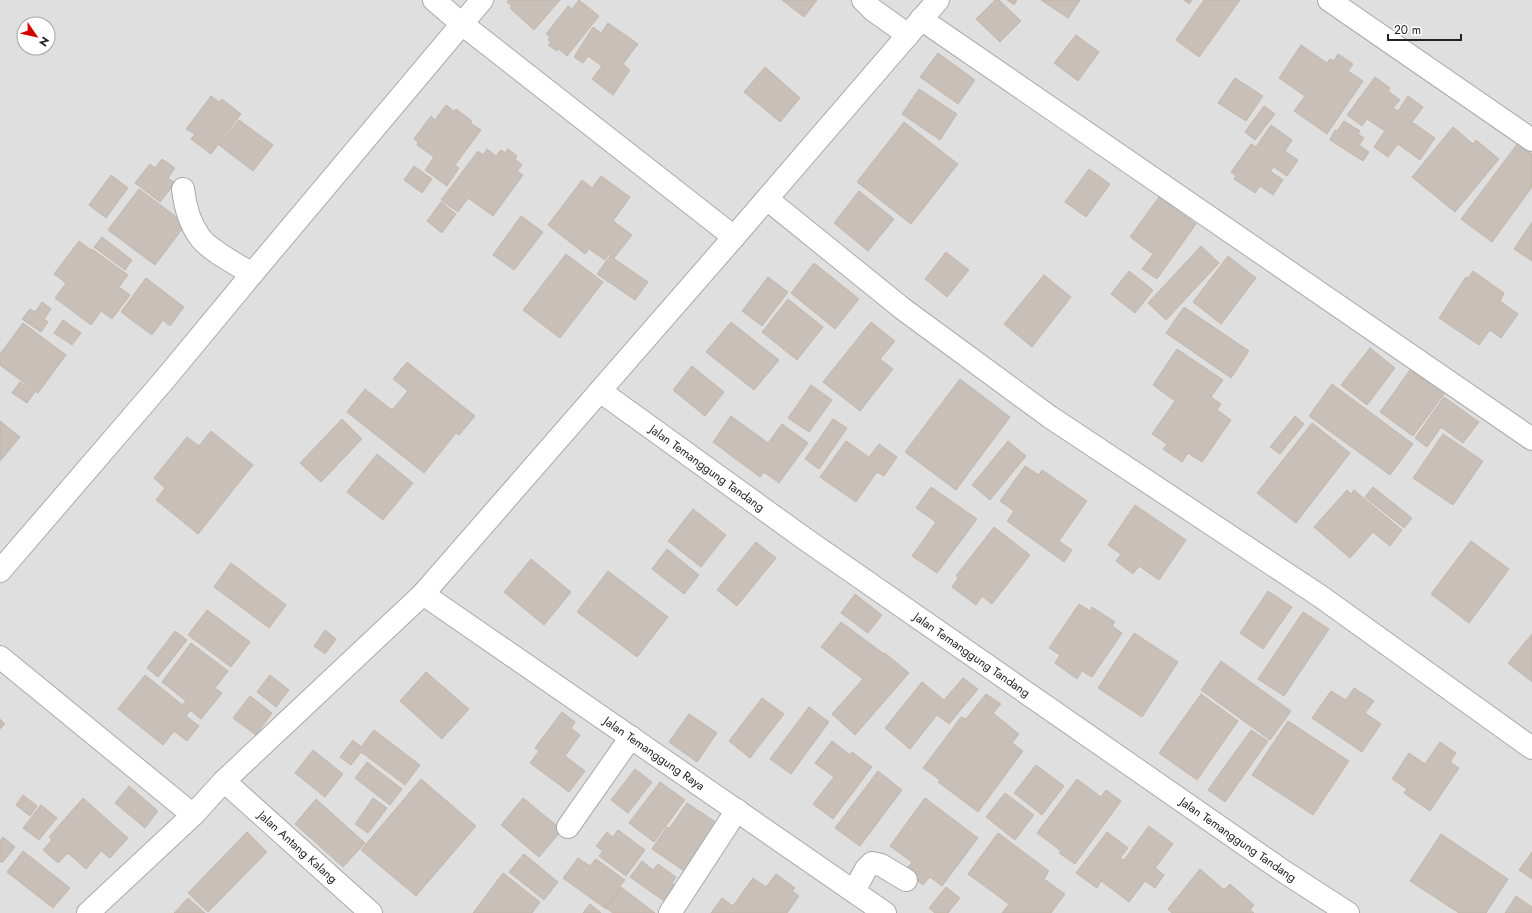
<svg xmlns="http://www.w3.org/2000/svg" width="1532" height="913" font-family="Jost,sans-serif">
	<style>
		.residential { fill: #e0dfdf; fill-rule: evenodd }
		.building { fill: #c7bfb8; stroke: #c4b6ab }
		.lines { fill: none; stroke-linecap: round; stroke-linejoin: round }
		.minor-casing { stroke: #a9a9a9; stroke-width: 24 }
		.minor { stroke: #fff; stroke-width: 22 }
		.labels { text-anchor: middle; stroke-width: 4; stroke-linejoin: round; paint-order: stroke }
		.street-label { font-size: 12px; fill: #222; stroke: #fff }
	</style>
	<rect width="100%" height="100%" fill="#f2efe9"/>
	<path class="residential" d="M0 0H1532V913H0ZM24 24H48V48H24Z"/>
	<path class="building" d="M509 0H560L534 30 510 8 512 6 507 2Z
		M579 0 599 16 567 56 559 49 557 51 548 45 551 42 548 40 550 37 546 34 568 6 572 9Z
		M782 0H817L804 17Z
		M995 0H999L1021 21 1000 42 976 19Z
		M1007 0H1017L1014 5Z
		M1041 0H1080L1068 18Z
		M1184 0H1192L1189 4Z
		M1204 0H1240L1199 57 1176 40Z
		M608 23 638 44 623 64 630 70 613 95 592 79 602 66 588 56 583 63 574 57 593 27 601 33Z
		M1076 35 1099 52 1078 81 1054 63Z
		M1301 45 1327 63 1330 59 1334 61 1338 54 1353 64 1348 71 1363 81 1327 134 1294 111 1305 96 1279 78Z
		M938 53 975 80 958 104 920 77Z
		M765 67 800 98 780 122 744 92Z
		M1375 77 1390 88 1388 91 1400 100 1393 108 1398 111 1408 96 1423 107 1412 122 1435 138 1420 160 1398 144 1388 157 1374 147 1385 131 1367 119 1362 126 1347 115Z
		M1235 78 1263 96 1246 121 1218 103Z
		M919 89 957 114 940 140 902 114Z
		M211 96 219 102 222 99 241 114 211 154 191 139 195 134 186 129Z
		M446 105 454 111 456 109 472 121 470 123 481 130 455 165 459 168 447 186 425 170 434 157 417 145 418 142 414 139 431 116 435 120Z
		M1264 106 1275 114 1255 140 1245 132Z
		M239 120 273 145 253 171 219 145Z
		M1344 121 1360 131 1358 134 1364 138 1359 145 1369 152 1363 161 1330 140 1335 130 1337 131Z
		M904 122 958 164 911 224 857 182Z
		M1271 125 1292 140 1285 151 1298 160 1287 176 1274 167 1270 171 1283 180 1273 195 1260 186 1255 193 1234 179 1236 176 1231 172 1251 144 1256 147Z
		M1453 127 1473 144 1476 140 1499 159 1455 212 1412 177Z
		M1518 143 1532 154V187L1492 242 1461 219Z
		M487 149 496 156 501 150 505 153 508 149 517 156 515 159 522 165 517 171 523 175 493 216 468 198 458 212 441 200 478 151 483 155Z
		M162 159 175 168 168 178 175 183 160 202 135 183 150 164 155 168Z
		M414 166 432 179 422 193 404 180Z
		M1089 169 1110 184 1086 217 1065 202Z
		M111 175 128 188 106 218 89 205Z
		M601 176 630 197 613 221 632 235 614 258 609 254 605 260 589 249 585 254 548 225 582 180 592 188Z
		M139 189 186 224 155 265 108 230Z
		M859 191 894 219 868 251 834 223Z
		M1159 197 1196 224 1157 279 1142 269 1153 254 1130 237Z
		M441 202 456 214 442 233 427 221Z
		M521 216 543 232 514 270 493 255Z
		M1532 222V261L1514 249Z
		M102 237 132 260 125 270 94 247Z
		M79 241 91 250 92 249 128 275 119 287 130 295 112 319 101 311 91 325 55 298 66 283 54 274Z
		M1201 246 1219 263 1166 320 1148 303Z
		M946 252 969 270 947 297 925 279Z
		M566 254 603 282 560 338 523 310Z
		M610 256 648 282 635 300 597 274Z
		M1228 256 1256 278 1221 324 1193 302Z
		M814 263 859 299 835 329 791 293Z
		M1129 271 1153 290 1135 313 1111 294Z
		M1473 271 1504 293 1500 301 1518 314 1501 338 1490 330 1479 345 1439 318 1466 277 1468 278Z
		M1044 275 1071 297 1032 347 1004 324Z
		M768 277 788 292 762 326 742 311Z
		M146 278 184 307 170 326 163 320 152 335 121 312Z
		M788 299 823 327 797 360 762 332Z
		M42 302 51 309 44 319 48 322 41 332 22 319 30 309 35 312Z
		M1184 307 1249 351 1231 378 1166 333Z
		M63 320 81 333 72 345 54 333Z
		M731 322 779 360 754 390 706 352Z
		M871 322 895 341 880 359 893 369 860 411 823 382Z
		M23 323 66 355 38 393 0 365V354Z
		M1370 348 1395 368 1367 405 1341 385Z
		M1177 349 1223 380 1211 397 1221 404 1217 410 1231 420 1202 462 1188 453 1182 462 1163 449 1167 444 1152 434 1175 401 1153 385Z
		M407 362 475 416 459 435 456 433 424 473 347 412 365 389 392 410 408 391 393 379Z
		M692 366 724 392 705 416 673 390Z
		M1410 370 1444 394 1413 436 1380 412Z
		M960 379 1010 417 956 490 905 452Z
		M20 382 35 392 27 403 12 393Z
		M1332 384 1413 444 1390 475 1309 416Z
		M811 385 832 400 809 432 788 418Z
		M1444 397 1479 422 1463 443 1441 427 1427 447 1415 438Z
		M731 416 768 443 782 424 808 443 779 483 764 472 760 477 713 442Z
		M1295 416 1304 424 1280 454 1270 447Z
		M342 419 362 439 321 482 300 463Z
		M833 419 847 428 819 469 805 459Z
		M0 421 20 437 0 461Z
		M1312 423 1350 453 1296 523 1257 493Z
		M211 431 253 465 198 534 156 500 165 488 154 478 187 437 199 446Z
		M1443 434 1483 461 1453 505 1413 478Z
		M846 441 869 457 879 444 897 457 884 476 877 472 856 502 820 477Z
		M1008 441 1026 456 990 500 972 485Z
		M377 454 413 483 383 520 347 492Z
		M1025 466 1039 475 1042 470 1087 501 1059 541 1072 550 1064 562 1007 521 1014 511 1000 501Z
		M931 487 977 519 937 573 912 556 936 522 916 508Z
		M1373 487 1412 518 1404 528 1365 497Z
		M1347 490 1351 494 1354 490 1402 530 1390 546 1373 532 1350 558 1314 527Z
		M1135 505 1186 540 1159 580 1139 566 1133 574 1116 561 1121 554 1108 545Z
		M693 509 726 535 701 567 668 541Z
		M994 527 1030 555 992 604 982 596 976 605 952 587 958 578 956 576Z
		M1471 541 1509 569 1469 623 1431 594Z
		M756 542 776 558 737 606 717 590Z
		M667 549 699 575 684 594 652 569Z
		M531 559 571 592 544 625 504 592Z
		M231 563 286 605 269 628 214 587Z
		M608 571 668 617 637 657 577 612Z
		M1268 591 1292 607 1263 649 1240 633Z
		M855 594 882 615 868 633 841 613Z
		M1079 604 1090 611 1092 607 1115 622 1112 626 1122 633 1092 677 1082 671 1077 679 1055 663 1060 655 1049 648Z
		M207 610 250 642 231 667 188 635Z
		M1303 612 1329 629 1284 696 1258 679Z
		M841 622 884 654 885 653 909 673 855 735 832 714 863 679 821 647Z
		M325 630 336 639 325 654 314 646Z
		M175 631 187 640 158 677 147 668Z
		M1134 633 1178 662 1142 717 1098 688Z
		M1532 634V682L1508 663Z
		M191 643 228 671 215 688 222 693 201 719 183 704 186 701 162 682Z
		M1221 661 1291 711 1270 740 1201 690Z
		M426 672 469 709 442 739 400 701Z
		M145 675 190 711 186 716 199 726 187 741 174 731 163 745 118 709Z
		M270 675 289 690 276 707 257 692Z
		M963 678 978 689 949 724 937 715 910 749 885 728 922 682 944 700Z
		M1354 688 1374 701 1365 713 1381 724 1362 752 1312 718 1331 691 1346 700Z
		M986 694 1001 704 993 713 1019 734 1012 743 1023 751 978 812 938 782 940 780 923 768 961 717 966 719Z
		M1201 694 1238 721 1197 780 1159 753Z
		M250 696 272 713 256 735 233 718Z
		M762 698 784 714 750 758 729 741Z
		M809 707 829 722 791 774 770 759Z
		M562 712 575 722 571 728 580 735 565 756 585 771 569 792 530 763 539 751 535 748Z
		M689 714 717 733 697 762 669 742Z
		M0 719 5 724 0 729Z
		M1288 721 1349 761 1313 815 1252 775Z
		M374 730 420 765 405 785 361 752 351 765 340 757 353 740 361 747Z
		M1251 730 1268 741 1225 802 1208 790Z
		M832 741 850 755 852 752 872 767 833 819 813 804 834 777 815 763Z
		M1440 742 1456 753 1450 762 1459 768 1430 811 1404 793 1407 789 1392 779 1409 753 1425 764Z
		M313 750 343 774 325 797 295 773Z
		M367 762 402 789 390 805 355 778Z
		M1036 765 1064 786 1042 815 1014 793Z
		M635 769 652 782 628 813 611 800Z
		M878 771 902 790 860 846 835 828Z
		M421 779 476 826 416 896 361 850Z
		M1077 779 1101 797 1106 790 1121 801 1075 864 1059 853 1061 851 1037 833Z
		M660 782 685 800 654 842 629 823Z
		M129 786 158 811 145 828 115 803Z
		M1005 793 1034 815 1015 840 986 817Z
		M23 795 37 806 30 816 16 805Z
		M83 798 128 838 110 858 101 851 86 869 68 853 58 863 43 850 52 840 49 837Z
		M373 798 387 808 368 833 355 824Z
		M523 798 562 830 539 857 501 825Z
		M925 798 978 838 942 886 930 877 923 885 905 871 912 862 890 846Z
		M316 799 365 843 343 867 295 824Z
		M687 803 720 825 690 875 652 849 667 827 669 829Z
		M41 805 57 818 39 840 23 828Z
		M1149 826 1173 844 1155 868 1164 875 1155 888 1145 881 1129 902 1101 881 1097 888 1076 873 1107 832 1128 848 1120 858 1124 860Z
		M618 830 645 850 626 876 599 856 603 851 596 846 607 832 613 837Z
		M247 832 267 852 208 912 188 893Z
		M998 833 1049 871 1044 879 1065 894 1051 913H1002L1009 904 968 874Z
		M1441 834 1508 879 1486 913H1459L1410 881Z
		M3 837 15 847 2 863 0 861V841Z
		M23 851 70 888 53 908 7 872Z
		M1532 852V879L1519 870Z
		M524 854 558 882 544 900 509 872Z
		M578 858 590 866 596 859 625 880 619 887 621 889 606 909 563 878Z
		M642 861 653 870 658 864 676 877 672 883 678 888 667 903 630 877Z
		M1200 869 1224 890 1230 884 1254 905 1250 910 1254 913H1172L1168 909Z
		M503 873 540 902 532 913H473Z
		M776 874 795 888 792 891 799 896 787 913H711L722 898 733 906 753 878 766 887Z
		M621 887 655 913H613L605 907Z
		M946 887 960 898 948 913H935L929 908Z
		M1516 896 1532 907V913H1505Z
		M188 898 205 913H174Z
		M590 904 601 913H583Z"/>
	<g class="lines">
		<defs>
			<g id="minor">
				<path d="M434 0 462 24 734 237"/>
				<path d="M863 0 873 10 908 35"/>
				<path d="M1329 0 1532 140"/>
				<path d="M921 19 1532 439"/>
				<path d="M183 189C185 206 189 222 199 236 207 249 238 265 252 274"/>
				<path d="M767 199 903 309 1050 417 1320 596 1532 748"/>
				<path id="s1" d="M600 391 805 539 1283 871 1348 913"/>
				<path d="M0 571 165 379 252 274 482 0"/>
				<path id="s2" d="M423 594 885 913"/>
				<path d="M0 657 193 815"/>
				<path id="s3" d="M224 781 371 913"/>
				<path d="M568 827 631 737"/>
				<path d="M854 891 866 869 872 863 881 865 906 880"/>
				<path d="M88 913 193 815 224 781 423 594 734 237 938 0"/>
				<path d="M670 913 737 810"/>
			</g>
		</defs>
		<use href="#minor" class="minor-casing"/>
		<use href="#minor" class="minor"/>
	</g>
	<g class="labels">
		<g class="street-label">
			<text dy="4" stroke="none"><textPath href="#s1" startOffset="132">Jalan Temanggung Tandang</textPath></text>
			<text dy="4" stroke="none"><textPath href="#s1" startOffset="456">Jalan Temanggung Tandang</textPath></text>
			<text dy="4" stroke="none"><textPath href="#s2" startOffset="281">Jalan Temanggung Raya</textPath></text>
			<text dy="4" stroke="none"><textPath href="#s1" startOffset="780">Jalan Temanggung Tandang</textPath></text>
			<text dy="4" stroke="none"><textPath href="#s3" startOffset="99">Jalan Antang Kalang</textPath></text>
		</g>
	</g>
	<g transform="translate(36 36) rotate(124)"><circle r="19" fill="#ffffff" stroke="#a7a7a7"/>
	<path d="M0-3L7 15L0 10L-7 15Z" fill="#d40000"/>
	<text y="-6" font-size="11" font-weight="bold" text-anchor="middle" fill="#222222">N</text>
	</g>
	<path d="M1388 34v6h73v-6" fill="none" stroke="#222222" stroke-width="2"/>
	<text x="1394" y="34" font-size="12" fill="#222222" stroke="#ffffff" stroke-width="3" paint-order="stroke">20 m</text>
</svg>
